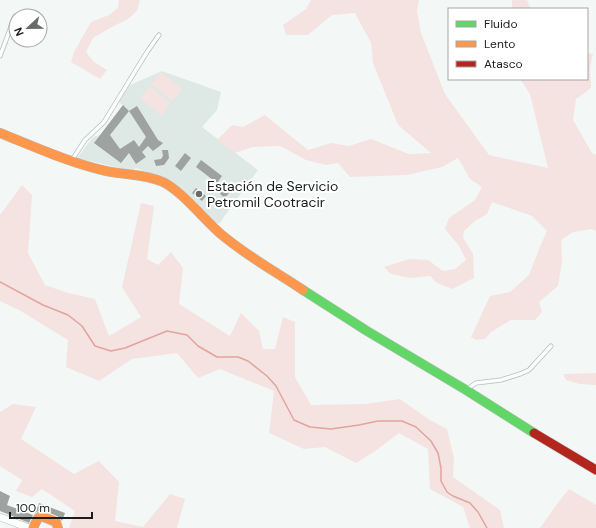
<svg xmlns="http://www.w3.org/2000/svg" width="596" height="528" font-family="'DM Sans',sans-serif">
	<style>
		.built { fill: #dee9e5 }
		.green { fill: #f4e3e1 }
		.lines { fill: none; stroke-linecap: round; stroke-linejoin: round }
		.stream { stroke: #e3a39f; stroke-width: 1.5 }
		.building { fill: #9ea2a0; fill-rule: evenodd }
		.lane-casing { stroke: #b8bcba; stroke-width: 5 }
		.street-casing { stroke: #b8bcba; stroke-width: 8 }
		.fast-casing { stroke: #b8bcba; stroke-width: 10 }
		.slow-casing { stroke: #b8bcba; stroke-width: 10 }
		.jam-casing { stroke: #b8bcba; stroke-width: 10 }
		.lane { stroke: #fdfefe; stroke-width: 3.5 }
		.street { stroke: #fdfefe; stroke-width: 7 }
		.fast { stroke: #63d668; stroke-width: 9 }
		.slow { stroke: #ff974d; stroke-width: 9 }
		.jam { stroke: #b3261e; stroke-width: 9 }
		.poi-dot { fill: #666a68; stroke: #fff; stroke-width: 1.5 }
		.labels { text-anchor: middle; stroke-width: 4; stroke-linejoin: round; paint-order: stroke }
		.poi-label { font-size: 14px; fill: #1a1d1c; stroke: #fff; text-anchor: start }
	</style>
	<rect width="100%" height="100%" fill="#f3f8f6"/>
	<path class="built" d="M162 71 221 92 217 110 202 127 258 170 219 224 210 219 161 178 136 168 132 171 77 158 93 137 100 135 123 106 119 102 130 85Z"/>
	<path class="green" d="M119 0H140L137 11 128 19 110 28 93 38 86 52 94 62 107 70 100 79 71 62 74 52 91 22 109 15 118 8Z
		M311 0H419L417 11 421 33 445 94 489 155 548 168 530 94 520 79H587V53L593 54 590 68 591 88 576 99 573 120 592 153 596 155V231L591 229 573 232 561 240 562 262 558 286 539 302 542 312 535 320H511L491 332 485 339 476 340 471 337 490 296 510 292 529 275 539 249 547 231 532 216 492 202 487 214 475 221 464 231 463 238 473 254 474 278 452 289 437 283 430 276 410 278 391 274 384 267 409 259 428 260 443 271 455 269 466 260 459 246 445 229 449 218 475 200 482 187 470 179 458 158 442 167 407 175 350 177 338 163 326 165 306 160 280 146 252 147 235 153 217 140 232 125 243 127 265 115 308 150 331 143 349 146 371 139 409 154 431 153 398 125 373 63 371 43 355 13 332 15 308 35H286L283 25 306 9Z
		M512 0H527L531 9H512Z
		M161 72 182 89 172 101 151 84Z
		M149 86 170 103 161 115 140 98Z
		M22 185 32 195 28 253 45 285 68 293 95 299 109 336 141 317 122 287 141 203 154 206 147 259 158 265 171 252 183 268 179 304 230 336 241 313 259 331 263 349H275L283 317 295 322V377L311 405 365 404 400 399 430 420 447 429 454 458 453 477 500 510 504 528H470L463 507 430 489 428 449 399 433 374 452 356 463 325 447 304 449 269 433 274 391 220 369 198 378 177 353 132 359 99 381 66 367 68 340 19 310 0 301V215Z
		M596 373V385L580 384 566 380 563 374Z
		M13 404 36 407 21 439 74 474 99 461 119 482 115 521 143 527 170 494 185 499 177 528H69L75 511 42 489 32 497 16 491 22 480 0 466V412Z
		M569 489 596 505V528H540L557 504Z"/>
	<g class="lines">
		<path class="stream" d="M0 282 43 305 68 315 82 326 95 346 111 351 125 348 167 331 187 335 198 346 217 357H238L248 361 267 376 276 386 294 420 310 427 331 429 359 425 378 421H402L416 427 431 441 438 453 441 468V481L447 492 453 496 470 503 478 512 487 528"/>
	</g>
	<path class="building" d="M123 105 129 111 137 106 158 140 163 143 161 145 153 151 148 146 142 152 146 157 136 164 129 153 121 163 94 143ZM129 111 146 137 139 147 134 140 120 149 110 135Z
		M162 150H168L169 158 164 165 156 166 154 160 161 159 163 156Z
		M185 153 191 158 181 171 175 166Z
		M201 160 222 176 217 183 196 167Z
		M228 182 234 186 225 198 220 194Z
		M196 188 206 196 202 201 192 193Z
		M0 491 10 496 7 505 33 515 29 523 0 511Z
		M39 503 65 513 62 521 59 517 43 510H40L35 513Z"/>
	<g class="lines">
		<defs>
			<path id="lane" d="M0 56 15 16
				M72 160 85 140 104 122 147 52 159 35
				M467 389 476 383 501 380 520 374 529 370 551 346"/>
			<path id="street" d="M0 517 29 528"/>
			<path id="fast" d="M303 290 367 331 466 390 534 433"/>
			<path id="slow" d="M0 133C35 147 70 163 106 171 125 175 145 174 163 182 183 192 204 220 222 235 247 256 276 272 303 290
				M33 528 38 518 41 516 56 522 58 528"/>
			<path id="jam" d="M534 433 596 470"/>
		</defs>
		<use href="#lane" class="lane-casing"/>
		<use href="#street" class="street-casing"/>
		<use href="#fast" class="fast-casing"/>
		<use href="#slow" class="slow-casing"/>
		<use href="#jam" class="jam-casing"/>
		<use href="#lane" class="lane"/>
		<use href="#street" class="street"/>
		<use href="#fast" class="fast"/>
		<use href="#slow" class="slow"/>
		<use href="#jam" class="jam"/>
	</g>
	<circle class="poi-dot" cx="199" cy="194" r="4"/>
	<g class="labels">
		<g class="poi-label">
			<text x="207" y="191">Estación de Servicio<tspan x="207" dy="16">Petromil Cootracir</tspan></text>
		</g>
	</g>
	<rect x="448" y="8" width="140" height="72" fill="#ffffff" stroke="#a3a5a4"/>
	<rect x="456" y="21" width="20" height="6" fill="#63d668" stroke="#a3a5a4"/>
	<text x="484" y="28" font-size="12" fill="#1a1d1c">Fluido</text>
	<rect x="456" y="41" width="20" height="6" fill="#ff974d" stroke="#a3a5a4"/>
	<text x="484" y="48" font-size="12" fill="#1a1d1c">Lento</text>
	<rect x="456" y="61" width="20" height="6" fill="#b3261e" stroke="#a3a5a4"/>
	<text x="484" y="68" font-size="12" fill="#1a1d1c">Atasco</text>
	<g transform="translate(28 28) rotate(248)"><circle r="19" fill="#ffffff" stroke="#a3a5a4"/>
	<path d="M0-3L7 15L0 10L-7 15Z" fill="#666a68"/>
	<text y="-6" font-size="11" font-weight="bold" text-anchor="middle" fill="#1a1d1c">N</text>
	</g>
	<path d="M10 512v6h82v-6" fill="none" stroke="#1a1d1c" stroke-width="2"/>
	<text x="16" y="512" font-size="12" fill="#1a1d1c" stroke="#ffffff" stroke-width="3" paint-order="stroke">100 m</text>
</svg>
